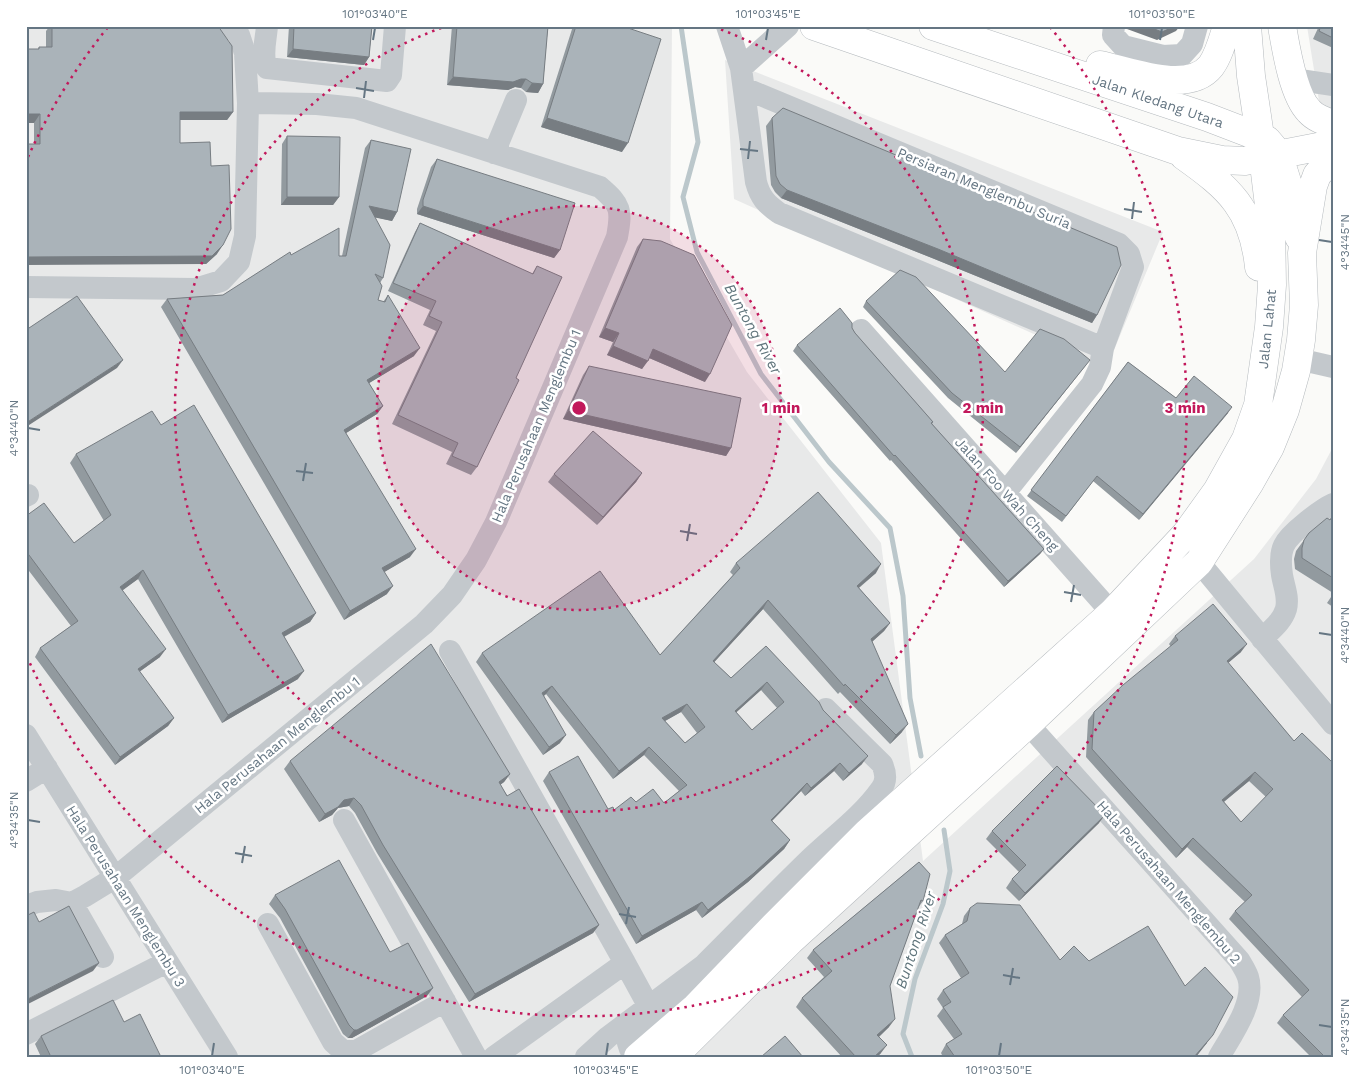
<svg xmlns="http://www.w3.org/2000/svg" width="1359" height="1083" font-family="'Work Sans',sans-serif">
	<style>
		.built { fill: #e8e9e9 }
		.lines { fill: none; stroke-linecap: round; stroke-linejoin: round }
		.stream { stroke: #bbc7cb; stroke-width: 5 }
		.major-casing { stroke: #b5babe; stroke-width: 29 }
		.minor { stroke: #c3c8cc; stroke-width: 22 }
		.major { stroke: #fff; stroke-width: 28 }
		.wall { fill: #929a9f; fill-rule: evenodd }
		.shaded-wall { fill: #777d82 }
		.building { fill: #aab3b9; stroke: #777d82; fill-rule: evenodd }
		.ticks { fill: none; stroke: #657683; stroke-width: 2 }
		.ring { fill: none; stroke: #c2185b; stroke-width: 2.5; stroke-dasharray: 2.5 5 }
		.labels { text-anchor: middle; stroke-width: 5; stroke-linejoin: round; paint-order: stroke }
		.street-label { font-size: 14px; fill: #657683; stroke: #fff }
		.water-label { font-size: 15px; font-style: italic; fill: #60757c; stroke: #fff }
		.centre { fill: #c2185b; stroke: #fff; stroke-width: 2.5 }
		.ring-label { font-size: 15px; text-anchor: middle; font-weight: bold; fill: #c2185b; stroke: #fff; stroke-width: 5; stroke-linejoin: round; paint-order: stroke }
		.neatline { fill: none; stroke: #657683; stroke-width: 2 }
		.ticks-label { font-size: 12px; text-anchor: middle; fill: #657683 }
	</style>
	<rect width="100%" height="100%" fill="#fafaf8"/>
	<path class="built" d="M26 26H672L670 239 747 372 881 543 923 861 1254 559 1316 479 1333 447V1057H26Z
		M1307 26H1333V189Z
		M725 60 1163 232 1107 367 734 199Z"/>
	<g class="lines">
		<path class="stream" d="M681 26 698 142 683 197 697 252 761 374 829 462 890 528 903 596 910 698 921 756
			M912 1057 903 1034 915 979 943 904 950 871 944 830"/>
		<defs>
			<path id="major" d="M814 26 1178 151 1222 160 1245 161 1333 144
				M933 26 1207 117 1267 140 1278 153 1289 188 1299 237
				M1282 26C1286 49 1293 95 1309 111 1315 118 1324 121 1333 124
				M1100 65C1130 71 1188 95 1211 66 1219 55 1223 39 1227 26
				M1184 156C1229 188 1253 209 1259 267
				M638 1057 696 1007 774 926 867 833 1112 613 1186 534 1217 491 1246 439 1258 405 1269 327 1272 285 1271 222 1263 156 1251 76 1247 26
				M671 1057 680 1050 790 941 1028 724 1199 562 1249 484 1270 447 1285 410 1296 371 1301 340 1304 305 1302 253 1313 186 1317 175 1325 166 1333 163"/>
		</defs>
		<use href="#major" class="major-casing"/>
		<path class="minor" d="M267 26C266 40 261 56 267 68L387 81 391 75 395 26
			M727 26 741 68 756 182C760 197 766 204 779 213L1103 348
			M1114 26 1113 35 1123 46 1163 56 1182 55 1192 44 1197 26
			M741 68 788 26
			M1293 79 1333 85
			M744 88 1119 244 1129 254 1133 267 1103 348 1100 367 1092 384 1005 493
			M494 153 516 100
			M26 287 195 289 221 281 239 262 245 236 248 103 245 53 239 35 230 26
			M861 330 1112 613
			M1298 359 1333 367
			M26 496 28 495
			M1199 562 1333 724
			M1262 639C1271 630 1282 622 1286 609 1289 597 1284 587 1282 575 1278 548 1284 540 1304 524 1314 516 1322 509 1333 504
			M450 651 625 963
			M1028 724 1239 960C1242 965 1246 971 1248 977 1256 1002 1231 1036 1219 1057
			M26 735 227 1057
			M26 781 47 768
			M344 820 476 1057
			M72 903 103 957
			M26 906 37 902 56 900 72 903 85 896 116 877 424 624 452 595 476 560 496 522 617 237C622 210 621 205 600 187L356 108 317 104 248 103
			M268 924 333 1042 343 1051H356L445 1001
			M704 965C740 929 774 894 810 859 834 836 862 816 881 789 887 781 886 773 882 764L826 709
			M26 1034 167 962
			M494 1057 625 963 649 1007
			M586 1057 608 1037 704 965 670 1005 631 1037 628 1043 630 1049 637 1050 650 1047"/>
		<use href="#major" class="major"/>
	</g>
	<path class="wall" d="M50 26H218L233 112 227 120H180V143L211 166 217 254 206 264 34 144V123L38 49 39 47H46V31Z
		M289 26H372L369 57 364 65 287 57Z
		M452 26H548L543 84 538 93 526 92 521 88 515 87 508 90 447 85Z
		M573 26H622V152L541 127Z
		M1319 26H1333V48L1313 39Z
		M772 118 1097 315 1092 323 932 258 781 198 775 192 771 185 766 126Z
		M287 136 339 197 333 205H281L282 144Z
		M371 140 397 212 392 221 375 217 383 278 380 283 378 300 383 302 388 295 414 356 369 383 383 406 377 414 346 433 410 557 384 572 387 594 344 620 161 307 167 299 223 295 291 255 342 256 365 148Z
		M437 159 560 250 554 258 417 214V209L431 167Z
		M420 223 532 274 537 266 516 378 477 467 471 475 446 464 452 452 392 424 436 331 423 325 430 310 388 291 415 232Z
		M643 239 705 382 649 358 642 369 607 355 613 342 599 337 637 247Z
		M866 301 1005 372 1086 365 1016 453 948 398 863 307Z
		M852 328 855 333 933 422 932 424 1044 549 1040 554 1004 587 891 460 890 461 793 351 797 345Z
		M1128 362 1176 398 1228 413 1139 520 1093 481 1062 522 1027 496Z
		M589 366 731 448 726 456 563 419 583 375Z
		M161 425 316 613 310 622 284 637 298 679 222 723 138 579 122 590 160 657 139 672 174 718 168 726 115 765 35 657 40 648 71 626 26 567V516L74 543 104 521 70 463 76 454Z
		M642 473 636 482 597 525 548 482 554 474Z
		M1333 515V593L1295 569 1294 559 1296 551 1309 533 1330 520Z
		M736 563 876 573 859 588 890 623 884 631 872 642 902 732 890 744 840 692 838 694 763 609 714 662 731 678 766 646 823 710 862 764 843 781 834 771 805 796 801 791 772 821 790 840 784 849 748 882 702 918 696 910 636 944 543 781 549 772 608 809 614 810 636 802 664 803 679 791 644 755 613 779 546 694 544 696 560 743 543 755 476 662 482 653 660 655 733 575 730 572ZM761 690 777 708 752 730 736 712ZM681 712 697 733 685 743 665 721Z
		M1333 594V607L1327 603Z
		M1175 636 1241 652 1228 663 1294 741 1333 1057H1311L1277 1023 1283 1015 1302 997 1229 919 1235 911 1245 902 1187 847 1176 858 1086 757 1088 720 1094 712 1171 647 1169 644ZM1249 781 1266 797 1241 822 1224 802Z
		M290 761 510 774 504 782 500 785 599 925 593 933 469 1002 377 853 355 813 349 806 338 808 332 815 319 822 284 769Z
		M1099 823 1019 901 1006 888 1012 879 1019 872 986 839 992 831Z
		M919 862 923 901 918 908 890 986 889 1027 879 1037 881 1053 877 1057H842L796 1007 802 998 824 977 807 958 813 950Z
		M275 895 390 952 427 996 352 1038H348L343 1034 280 918 269 904Z
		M970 908 1060 960 1089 961 1207 1043 1195 1057H943L941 1053 946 1044 954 1039 937 1016 943 1008 937 999 943 990 961 978 939 943 945 935 962 924 964 916Z
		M124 1022 161 1057H41L35 1044 41 1036Z"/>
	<path class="shaded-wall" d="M1129 26H1180L1176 31 1157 40 1127 29Z
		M293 49 369 57 364 65 287 57Z
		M453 77 521 79H526L521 88 515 87 508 90 447 85Z
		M532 83 543 84 538 93 526 92Z
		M180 112H233L227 120H174Z
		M26 114H40L34 123H26Z
		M547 118 628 143 622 152 541 127Z
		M787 190 938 249 1097 315 1092 323 932 258 781 198Z
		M287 197H339L333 205H281Z
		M369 206 397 212 392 221 363 215Z
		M423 206 560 250 554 258 417 214Z
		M223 245 217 254 206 264 26 265V257Z
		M605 328 619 333 613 342 599 337Z
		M613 346 648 361 642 369 607 355Z
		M420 348 414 356 361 388 367 380Z
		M653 349 710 374 705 382 647 357Z
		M123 360 117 368 26 427V423Z
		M1090 360 1086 365 1016 453 1020 447Z
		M383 406 377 414 338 438 344 430Z
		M1232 407 1228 413 1139 520 1143 514Z
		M568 411 731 448 726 456 563 419Z
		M642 473 636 482 597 525 603 517Z
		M416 549 410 557 376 577 382 568Z
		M1044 549 1040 554 1004 587 1008 581Z
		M881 564 876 573 851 594 857 586Z
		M143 570 138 579 115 596 120 587Z
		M393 586 387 594 344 620 350 611Z
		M768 600 763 609 707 670 713 661Z
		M316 613 310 622 276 641 282 633Z
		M890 623 884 631 865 648 871 639Z
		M1247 644 1241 652 1221 669 1227 661Z
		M166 649 160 657 132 677 138 669Z
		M304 671 298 679 222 723 228 715Z
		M767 682 761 690 729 719 735 711Z
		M552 686 546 694 536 701 542 693Z
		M687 704 681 712 656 726 662 718Z
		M174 718 168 726 115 765 120 757Z
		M908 724 902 732 890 744 896 735Z
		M566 735 560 743 543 755 549 747Z
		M649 747 644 755 613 779 619 771Z
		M868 756 862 764 843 781 849 773Z
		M840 763 834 771 805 796 811 788Z
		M1255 772 1249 781 1216 808 1222 800Z
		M510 774 504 782 493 790 499 782Z
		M807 783 801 791 765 828 771 820Z
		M354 798 349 806 338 808 332 815 319 822 325 814 344 800Z
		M1105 815 1099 823 1019 901 1025 893Z
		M1193 838 1187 847 1176 858 1182 849Z
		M790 840 784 849 748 882 702 918 708 910Z
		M702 902 696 910 636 944 642 936Z
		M599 925 593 933 469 1002 475 994Z
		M99 963 93 971 26 1005V1000Z
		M433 988 427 996 352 1038H348L354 1030Z
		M895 1019 889 1027 872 1043 877 1035Z
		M1213 1035 1196 1057H1194Z
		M887 1045 881 1053 877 1057H874Z"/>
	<path class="building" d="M52 26H218L232 46 233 112H180V143L210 142 211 166 229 165 231 229 223 245 212 256 26 257V144H40V114H26V49H39V47H52Z
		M294 26H372L369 57 293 49Z
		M457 26H548L543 84 532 83 526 79H521L513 82 453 77Z
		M576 26H622L661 39 628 143 547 118Z
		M1147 26H1175L1162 32Z
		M1321 26H1333V38L1319 31Z
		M783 108 1117 247 1121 265 1097 315 938 249 787 190 780 184 776 176 772 118Z
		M287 136 340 137 339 197H287Z
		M371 140 411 149 397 212 369 206 390 245 383 278 375 274 382 286 378 300 385 302 388 295 420 348 367 380 383 406 344 430 416 549 382 568 393 586 350 611 167 299 223 295 290 252 291 255 339 228V256H346Z
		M437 159 575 203 560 250 423 206V200Z
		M420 223 533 274 537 266 562 277 516 378 519 380 477 467 452 456 458 443 398 415 442 322 429 316 436 301 393 283Z
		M643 239 661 241 694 255 732 325 710 374 653 349 648 361 613 346 619 333 605 328Z
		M900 270 916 277 1005 372 1040 329 1064 339 1090 360 1020 447 952 393 866 301Z
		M77 296 123 360 26 423V324L29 328Z
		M840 308 852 323V328L855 333 933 422 931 423 1044 549 1008 581 895 455 894 456 797 345Z
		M1128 362 1176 398 1194 376 1232 407 1143 514 1097 476 1066 516 1031 490Z
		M589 366 741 398 731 448 568 411Z
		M194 405 316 613 282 633 304 671 228 715 143 570 120 587 166 649 138 669 174 718 120 757 40 648 78 621 26 551V516L44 503 74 543 111 515 76 454 152 411 161 425Z
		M593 431 642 473 603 517 554 474Z
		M818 492 881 564 857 586 890 623 871 639 908 724 896 735 845 684 844 686 768 600 713 661 731 678 766 646 819 702 823 710 868 756 849 773 840 763 811 788 807 783 776 815 771 820 790 840 754 873 708 910 702 902 642 936 549 772 578 756 608 809 613 807 614 810 631 797 636 802 653 789 664 803 687 785 649 747 619 771 552 686 542 693 566 735 549 747 482 653 600 571 660 655 740 568 736 563ZM767 682 784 702 752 730 735 711ZM687 704 705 727 685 743 662 718Z
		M1333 515V578L1302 558V548L1304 540 1309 533 1327 518 1330 520Z
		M1213 604 1247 644 1227 661 1294 741 1302 733 1333 763V1057H1325L1283 1015 1309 990 1235 911 1252 895 1193 838 1182 849 1092 749 1094 712 1123 685 1178 640 1175 636ZM1255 772 1273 789 1241 822 1222 800Z
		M431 644 510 774 499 782 507 796 519 789 599 925 475 994 383 845 361 805 354 798 344 800 338 807 325 814 290 761Z
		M1057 766 1105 815 1025 893 1012 879 1026 865 992 831Z
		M339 860 390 952 408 943 433 988 357 1030H354L349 1025 285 909 275 895Z
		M919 862 930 874 923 901 921 900 890 986 895 1019 877 1035 887 1045 874 1057H856L802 998 832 971 813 950Z
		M977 903 1020 905 1060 960 1074 946 1089 961 1148 926 1185 986 1205 967 1233 997 1213 1035 1194 1057H955L946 1044 962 1034 943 1007 951 1002 943 990 969 973 945 935 967 921 970 908Z
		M69 906 99 963 26 1000V916L34 912 39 922Z
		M113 1000 124 1022 140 1014 161 1057H51L41 1036Z
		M785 1036 803 1057H761Z"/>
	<path class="ticks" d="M373 40 375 28M766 40 768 28M1160 40 1162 28M356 88 374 91M364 98 366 81M740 149 758 151M748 159 750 141M1124 209 1142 212M1132 219 1134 202M1319 240 1332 242M28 428 40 430M296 471 313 473M303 481 306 463M680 531 697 534M687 541 690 524M1064 592 1081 595M1071 602 1074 585M1319 633 1332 635M28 820 40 822M235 853 252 856M242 863 245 846M619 914 636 917M626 924 629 907M1003 975 1020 978M1010 985 1013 968M1319 1025 1332 1027M212 1056 214 1043M606 1056 608 1043M999 1056 1001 1043"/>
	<circle cx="579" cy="408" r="202" fill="#c2185b" fill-opacity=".12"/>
	<g class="ring">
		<circle cx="579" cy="408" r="202"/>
		<path d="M714 27A404 404 0 1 1 444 27"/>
		<path d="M28 157A606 606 0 0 1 108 27M1050 27A606 606 0 1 1 28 659"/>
	</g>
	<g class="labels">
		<g class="street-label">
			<text transform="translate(1158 101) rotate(19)" y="5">Jalan Kledang Utara</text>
			<text transform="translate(984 188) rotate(23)" y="5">Persiaran Menglembu Suria</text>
			<text transform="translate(1267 329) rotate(-84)" y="5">Jalan Lahat</text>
			<text transform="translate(536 426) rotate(-67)" y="5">Hala Perusahaan Menglembu 1</text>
			<text transform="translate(1007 494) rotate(48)" y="5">Jalan Foo Wah Cheng</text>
			<text transform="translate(277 745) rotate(-39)" y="5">Hala Perusahaan Menglembu 1</text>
			<text transform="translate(1169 882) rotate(49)" y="5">Hala Perusahaan Menglembu 2</text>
			<text transform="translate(126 896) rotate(58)" y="5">Hala Perusahaan Menglembu 3</text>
		</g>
		<g class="water-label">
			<text transform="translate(753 329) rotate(61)" y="5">Buntong River</text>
			<text transform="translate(916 940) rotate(-72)" y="5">Buntong River</text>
		</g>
	</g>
	<circle cx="579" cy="408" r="8" class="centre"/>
	<g class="ring-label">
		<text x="781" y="413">1 min</text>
		<text x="983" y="413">2 min</text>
		<text x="1185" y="413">3 min</text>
	</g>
	<rect width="1359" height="1083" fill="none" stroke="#ffffff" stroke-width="55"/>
	<rect x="28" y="28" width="1304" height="1028" class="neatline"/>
	<g class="ticks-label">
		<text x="375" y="18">101°03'40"E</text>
		<text x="768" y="18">101°03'45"E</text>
		<text x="1162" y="18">101°03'50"E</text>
		<text transform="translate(1345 242) rotate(-90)" y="4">4°34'45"N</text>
		<text transform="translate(14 428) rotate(-90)" y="4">4°34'40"N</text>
		<text transform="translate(1345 635) rotate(-90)" y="4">4°34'40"N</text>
		<text transform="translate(14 820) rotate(-90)" y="4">4°34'35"N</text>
		<text transform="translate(1345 1027) rotate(-90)" y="4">4°34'35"N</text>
		<text x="212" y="1074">101°03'40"E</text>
		<text x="606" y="1074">101°03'45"E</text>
		<text x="999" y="1074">101°03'50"E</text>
	</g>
</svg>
